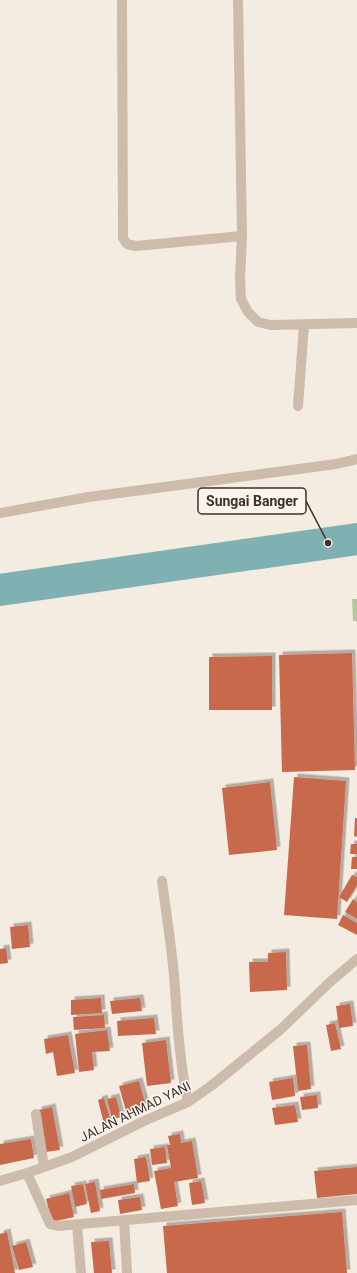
<svg xmlns="http://www.w3.org/2000/svg" width="357" height="1273" font-family="Roboto,sans-serif">
	<style>
		.green { fill: #b8c4a0 }
		.lines { fill: none; stroke-linecap: round; stroke-linejoin: round }
		.river { stroke: #7fb0b2; stroke-width: 32 }
		.building { fill: #c8694b; filter: url(#shadow) }
		.minor { stroke: #cdbbac; stroke-width: 10 }
		.labels { text-anchor: middle; stroke-width: 3; stroke-linejoin: round; paint-order: stroke }
		.street-label { font-size: 13px; fill: #3b302b; stroke: #fbf5ee }
		.leader { fill: none; stroke: #3b302b; stroke-width: 1.5 }
		.callout-dot { fill: #3b302b; stroke: #fbf5ee; stroke-width: 1.5 }
		.callout { fill: #fbf5ee; stroke: #3b302b; stroke-width: 1.5 }
		.callout-label { font-size: 14px; text-anchor: middle; font-weight: bold; fill: #3b302b }
	</style>
	<defs>
		<filter id="shadow"><feDropShadow dx="3.5" dy="-3.5" stdDeviation="0" flood-color="#0004"/></filter>
	</defs>
	<rect width="100%" height="100%" fill="#f4ebe1"/>
	<path class="green" d="M352 599H357V621H353Z"/>
	<g class="lines">
		<path class="river" d="M0 590 357 539"/>
	</g>
	<path class="building" d="M352 653 355 770 282 772 279 655Z
		M272 656V710H209V657Z
		M294 777 346 781 337 919 284 915Z
		M270 782 277 850 229 855 222 788Z
		M355 818H357V837L354 836Z
		M351 844H357V854H350Z
		M352 857H357V869H351Z
		M352 875 357 877V885L347 902 339 897Z
		M353 899 357 902V919L345 912Z
		M343 915 357 923V935L338 925Z
		M28 925 30 947 12 949 10 927Z
		M6 948 8 963 0 964V949Z
		M286 952 287 990 250 992 249 962H268V953Z
		M101 998 102 1013 71 1015V1000Z
		M140 998 142 1011 112 1014 110 1001Z
		M350 1004 353 1026 339 1028 336 1006Z
		M104 1015 105 1028 74 1030 73 1017Z
		M154 1018 156 1034 118 1036 117 1021Z
		M335 1023 341 1049 331 1051 326 1025Z
		M107 1030 110 1051 92 1052 94 1070 79 1072 75 1034Z
		M68 1035 75 1073 57 1076 53 1052 46 1054 44 1039Z
		M166 1040 171 1083 147 1086 142 1043Z
		M307 1045 311 1089 298 1091 293 1046Z
		M293 1078 295 1096 272 1100 269 1082Z
		M139 1081 146 1106 142 1107 143 1112 131 1115 130 1110 126 1111 119 1086Z
		M317 1095 318 1108 302 1110 300 1097Z
		M116 1097 121 1117 112 1119 107 1099Z
		M104 1098 111 1122 104 1124 98 1100Z
		M295 1105 298 1122 275 1125 272 1108Z
		M52 1107 60 1150 46 1152 38 1110Z
		M180 1134 181 1143 192 1141 198 1178 174 1182 178 1206 161 1209 154 1171 171 1168 167 1145H170L168 1136Z
		M31 1139 34 1158 0 1165V1144Z
		M165 1147 167 1163 152 1165 150 1149Z
		M146 1157 150 1181 137 1183 134 1159Z
		M357 1167V1194L317 1198 314 1171Z
		M201 1181 205 1203 192 1205 189 1183Z
		M95 1182 100 1211 91 1213 85 1184Z
		M83 1184 87 1204 75 1207 71 1186Z
		M134 1184 135 1193 101 1199 100 1190Z
		M69 1193 74 1217 52 1222 46 1199Z
		M140 1197 142 1210 120 1214 118 1200Z
		M342 1212 347 1273H167L163 1226Z
		M7 1232 15 1273H0V1234Z
		M109 1241 112 1273H94L91 1242Z
		M26 1242 33 1267 19 1270 12 1246Z"/>
	<g class="lines">
		<path class="minor" d="M122 0 123 238 127 244 136 246 242 236
			M238 0 242 236 240 279 241 299 248 312 258 322 271 325 357 323
			M298 406 304 325
			M0 513 89 497 336 464 357 459
			M162 881C166 912 171 943 174 975 177 1017 179 1060 188 1102
			M36 1114 44 1167
			M27 1173 50 1224 58 1226 357 1200
			M0 1181 27 1173 72 1157 144 1121 188 1102 211 1086 280 1030 330 982 357 959
			M124 1220 127 1273
			M77 1224 81 1273"/>
	</g>
	<g class="labels">
		<g class="street-label">
			<text transform="translate(135 1111) rotate(-26)" y="5">JALAN AHMAD YANI</text>
		</g>
	</g>
	<path class="leader" d="M328 543L306 501"/>
	<circle class="callout-dot" cx="328" cy="543" r="4"/>
	<rect class="callout" x="198" y="488" width="108" height="26" rx="4"/>
	<g class="callout-label">
		<text x="252" y="506">Sungai Banger</text>
	</g>
</svg>
